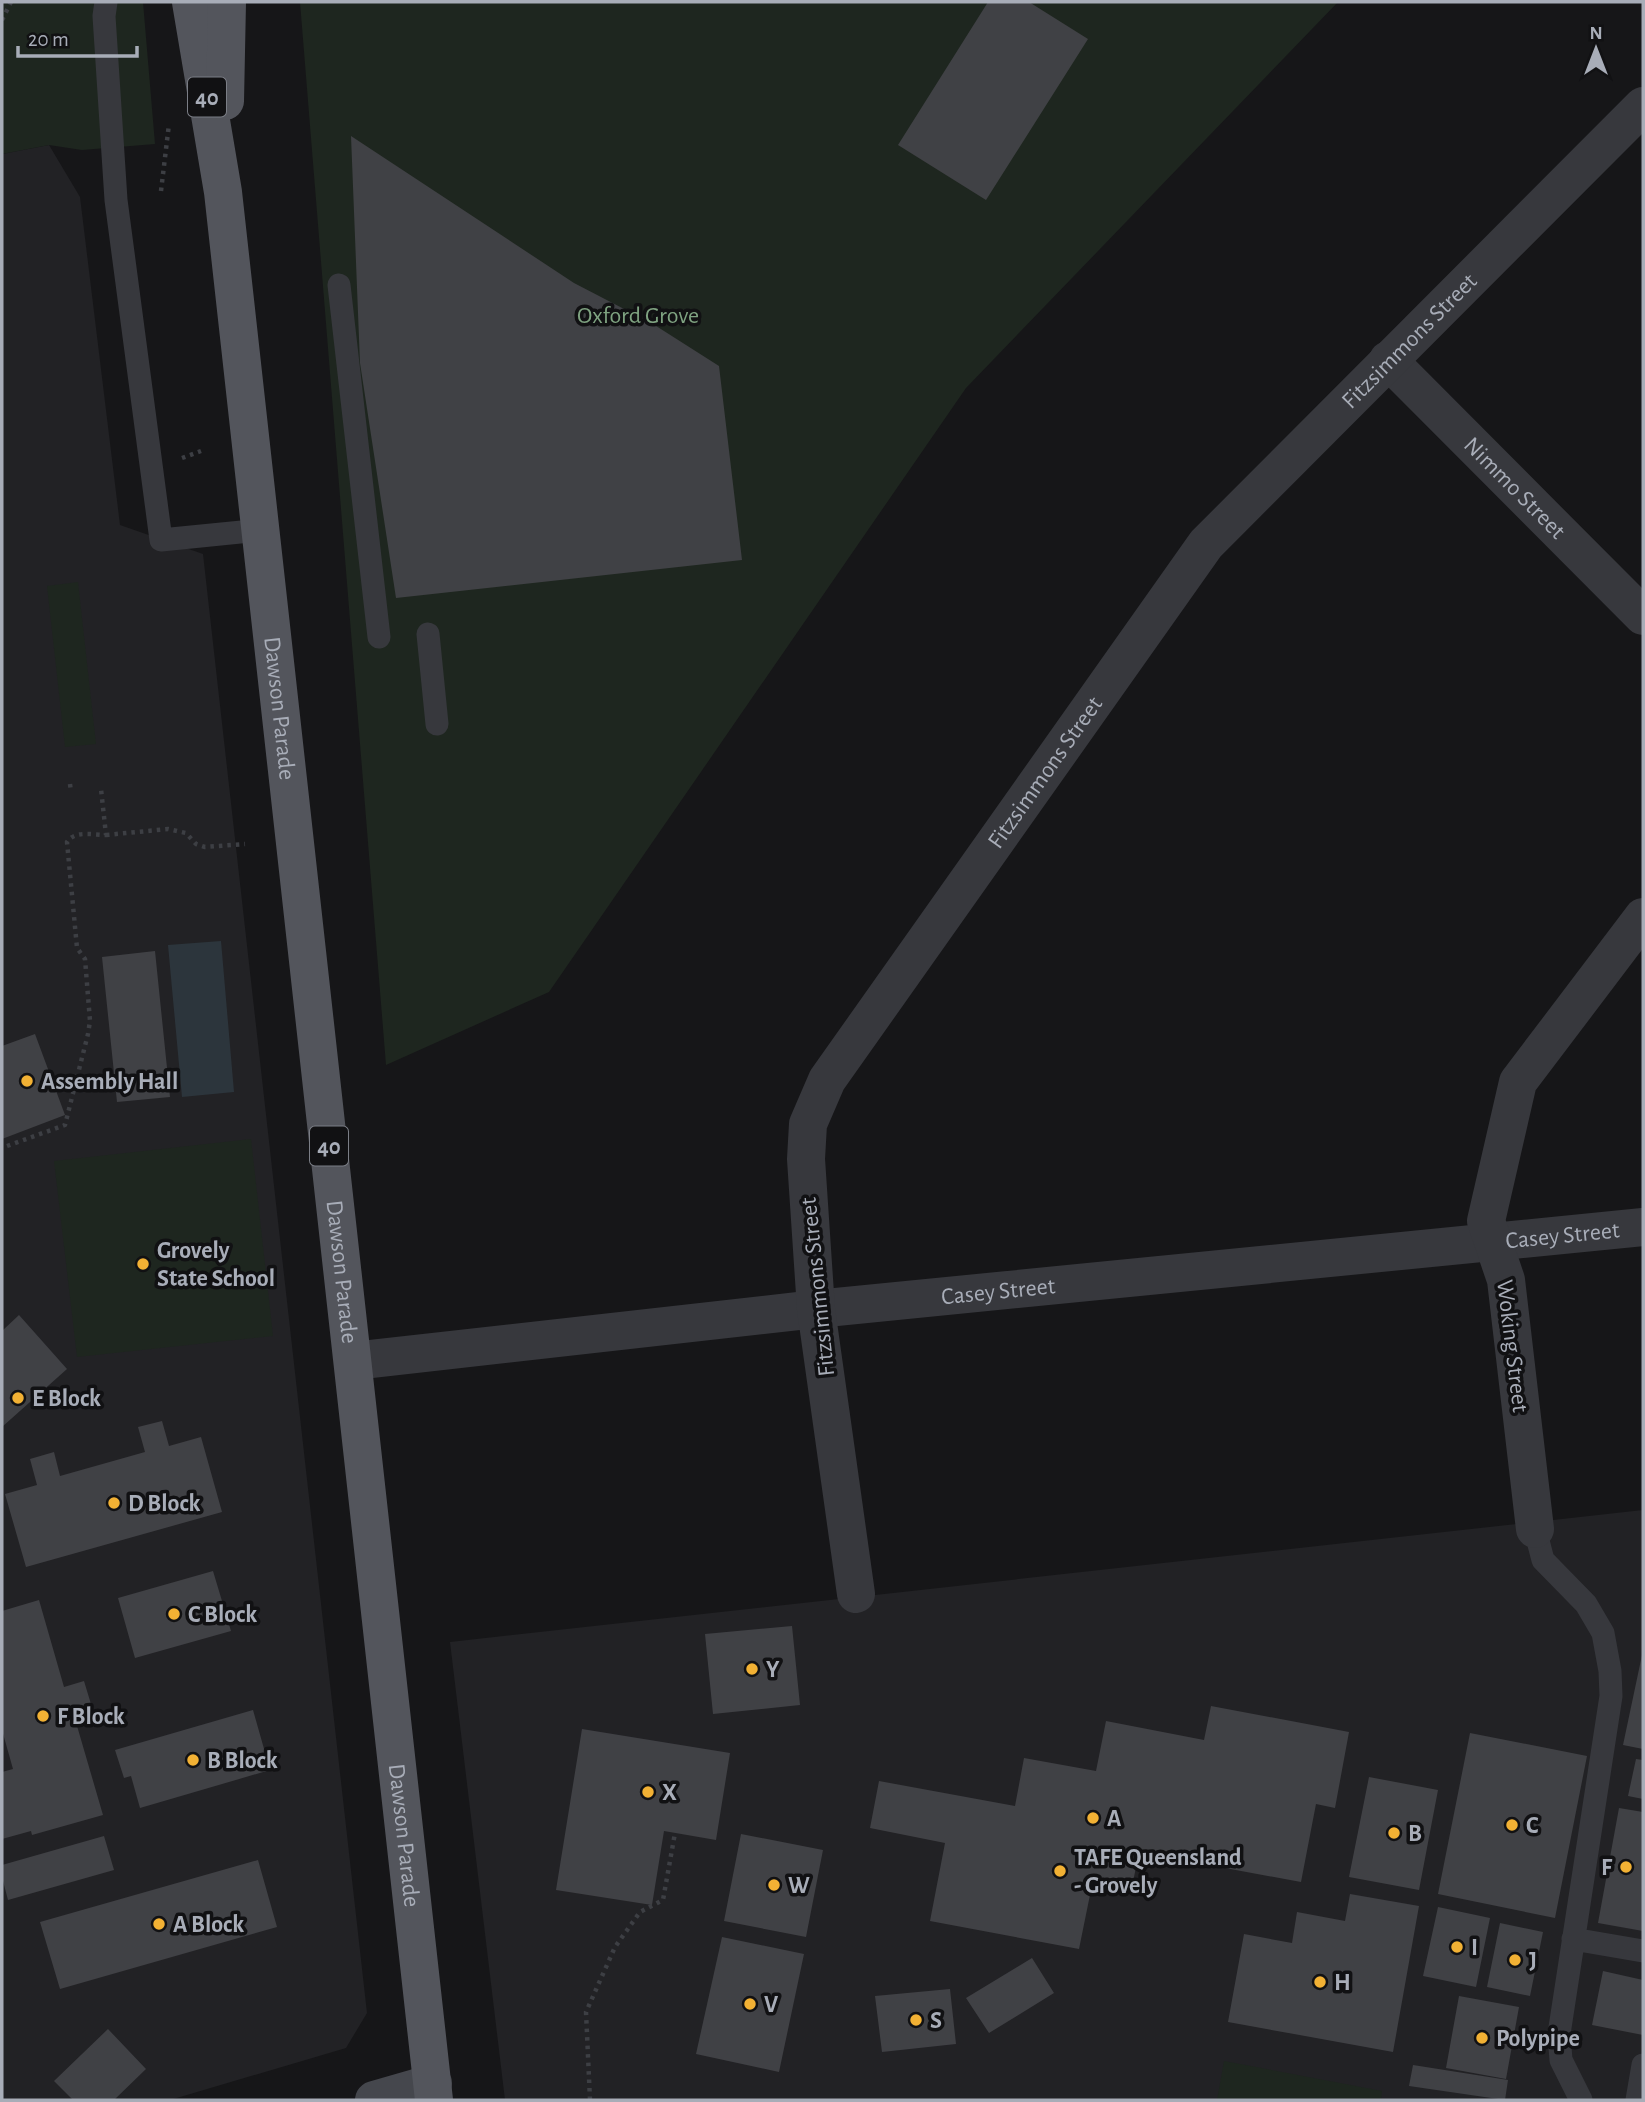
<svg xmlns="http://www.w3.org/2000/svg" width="1645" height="2102" font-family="'Alegreya Sans',sans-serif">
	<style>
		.built { fill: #222225 }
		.green { fill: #1e261f }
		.water { fill: #2c353c }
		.building { fill: #404145 }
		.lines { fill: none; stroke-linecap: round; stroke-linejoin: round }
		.path { stroke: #3d3f44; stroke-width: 4.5; stroke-dasharray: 3.5 5; stroke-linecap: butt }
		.lane { stroke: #37383d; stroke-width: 23 }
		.street { stroke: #37383d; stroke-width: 38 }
		.secondary { stroke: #45474d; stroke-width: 38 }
		.primary { stroke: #53555c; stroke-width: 38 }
		.poi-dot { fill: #f2b134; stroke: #111113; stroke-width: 2.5 }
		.labels { text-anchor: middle; stroke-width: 7; stroke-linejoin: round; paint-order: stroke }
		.shield { fill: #111113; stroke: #7b7e86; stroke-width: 2 }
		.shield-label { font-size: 23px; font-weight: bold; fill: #a8adb8 }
		.park-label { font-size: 24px; fill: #7fa381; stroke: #111113 }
		.street-label { font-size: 24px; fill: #a8adb8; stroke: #111113 }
		.poi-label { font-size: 24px; font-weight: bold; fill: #a8adb8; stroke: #111113; text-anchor: start }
	</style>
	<rect width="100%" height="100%" fill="#161618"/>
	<path class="built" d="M49 145 80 197 120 525 203 554 367 2013 346 2048 170 2100H2V154Z
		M1643 1510V2100H505L450 1642Z"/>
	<path class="green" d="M2 2H143L155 144 82 150 49 145 2 154Z
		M300 2H1338L966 388 549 992 386 1065Z
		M78 582 96 744 65 747 47 586Z
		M251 1139 273 1336 77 1357 54 1161Z
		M1224 2061 1382 2091 1381 2100H1217Z"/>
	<path class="water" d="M221 941 234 1092 182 1097 168 945Z"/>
	<path class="building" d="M988 2H1029L1088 39 986 200 898 145Z
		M351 136 574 283 653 324 719 366 742 560 396 598 360 363Z
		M155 951 170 1097 117 1102 102 957Z
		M35 1034 65 1115 2 1139V1046Z
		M19 1315 67 1369 2 1427V1331Z
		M162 1421 169 1446 201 1437 222 1512 26 1567 5 1494 37 1485 30 1459 54 1452 60 1476 145 1452 138 1427Z
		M213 1571 231 1631 135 1658 118 1598Z
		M39 1600 64 1687 84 1681 94 1714 75 1719 103 1815 32 1835 31 1831 2 1839V1772L13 1769 2 1730V1611Z
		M792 1626 800 1705 713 1714 705 1634Z
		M1642 1655H1643V1749L1623 1745Z
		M1211 1706 1349 1732 1335 1808 1316 1804 1301 1882 1139 1852 1131 1892 1092 1885 1079 1949 930 1921 945 1843 870 1828 879 1781 1015 1806 1024 1758 1096 1771 1106 1721 1204 1740Z
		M253 1710 270 1770 140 1808 131 1776 124 1778 115 1750Z
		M582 1729 730 1753 716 1840 664 1831 652 1905 556 1890Z
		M1470 1733 1587 1756 1555 1918 1438 1894Z
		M1636 1759 1643 1760V1799L1628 1796Z
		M1369 1777 1438 1790 1419 1890 1349 1877Z
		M1619 1808 1643 1812V1931L1598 1923Z
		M741 1834 823 1850 806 1937 724 1921Z
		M104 1836 114 1870 8 1900 2 1877V1865Z
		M258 1860 277 1927 60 1989 40 1922Z
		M1350 1894 1419 1906 1393 2052 1228 2022 1244 1934 1292 1943 1297 1912 1345 1921Z
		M1438 1907 1490 1918 1476 1987 1423 1976Z
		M1500 1923 1543 1932 1530 1996 1487 1987Z
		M722 1937 804 1954 779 2072 696 2054Z
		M1032 1958 1054 1993 989 2033 966 1998Z
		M1603 1971 1643 1980V2035L1592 2025Z
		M950 1989 956 2044 882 2052 875 1996Z
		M1459 1996 1519 2007 1506 2079 1446 2068Z
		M108 2029 146 2069 114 2100H73L54 2081Z
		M1413 2065 1508 2080 1505 2100 1409 2086Z"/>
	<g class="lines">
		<path class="path" d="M2 20 11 2
			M161 191 169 124
			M182 458 201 451
			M70 784 71 792
			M106 835 168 829 186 833 196 844 205 847 245 844
			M7 1146 65 1125 88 1034 90 1021 85 959 77 948 67 842C75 830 93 835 106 835L101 789
			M590 2100 586 2012 615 1947 640 1912 663 1900 675 1833"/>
		<path class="lane" d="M106 2 104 16 116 200 161 540 261 530
			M339 285 379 637
			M428 634 437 724
			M1535 1529 1543 1560 1586 1604 1603 1633 1610 1671 1611 1696 1559 2034 1561 2060 1581 2100
			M1573 1939 1643 1951
			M1637 2100 1643 2065"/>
		<g class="street">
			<path id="s1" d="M1388 360 1643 616"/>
			<path id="s2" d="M353 1361 816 1309 1643 1227"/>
			<path d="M1535 1529 1506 1280 1486 1221 1518 1082 1643 917"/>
			<path id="s3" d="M856 1594 816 1309 806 1159 808 1124 827 1080 1206 544 1643 106"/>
		</g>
		<path class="secondary" d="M374 2100 433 2083"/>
		<g class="primary">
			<path id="s4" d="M191 2 223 192 434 2100"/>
			<path d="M225 101 227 2"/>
		</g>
	</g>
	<g class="poi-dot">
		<circle cx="27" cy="1081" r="7"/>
		<circle cx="143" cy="1264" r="7"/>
		<circle cx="18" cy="1398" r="7"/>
		<circle cx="114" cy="1503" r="7"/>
		<circle cx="174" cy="1614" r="7"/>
		<circle cx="752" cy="1669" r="7"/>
		<circle cx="43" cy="1716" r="7"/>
		<circle cx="193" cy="1760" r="7"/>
		<circle cx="648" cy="1792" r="7"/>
		<circle cx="1093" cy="1818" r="7"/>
		<circle cx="1512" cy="1825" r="7"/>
		<circle cx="1394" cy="1833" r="7"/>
		<circle cx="1626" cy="1867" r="7"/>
		<circle cx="1060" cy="1871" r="7"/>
		<circle cx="774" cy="1885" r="7"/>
		<circle cx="159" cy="1924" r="7"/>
		<circle cx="1457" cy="1947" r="7"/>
		<circle cx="1515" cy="1960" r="7"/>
		<circle cx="1320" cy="1982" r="7"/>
		<circle cx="750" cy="2004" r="7"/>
		<circle cx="916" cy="2020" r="7"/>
		<circle cx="1482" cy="2038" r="7"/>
	</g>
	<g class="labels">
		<g class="shield">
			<rect x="188" y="77.5" width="38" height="39" rx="5"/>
			<rect x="310" y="1126.5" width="38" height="39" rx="5"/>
		</g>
		<g class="shield-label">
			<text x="207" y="105">40</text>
			<text x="329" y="1154">40</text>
		</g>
		<g class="park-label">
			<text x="638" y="323">Oxford Grove</text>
		</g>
		<g class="street-label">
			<text dy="8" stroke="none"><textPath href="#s3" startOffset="1465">Fitzsimmons Street</textPath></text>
			<text dy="8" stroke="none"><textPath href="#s1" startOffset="180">Nimmo Street</textPath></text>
			<text dy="8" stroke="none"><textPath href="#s4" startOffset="712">Dawson Parade</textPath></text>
			<text dy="8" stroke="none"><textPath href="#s3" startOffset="898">Fitzsimmons Street</textPath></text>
			<text dy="8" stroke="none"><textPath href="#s2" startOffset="1216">Casey Street</textPath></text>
			<text dy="8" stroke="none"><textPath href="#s4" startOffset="1279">Dawson Parade</textPath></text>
			<text transform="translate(817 1287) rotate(-96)" y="8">Fitzsimmons Street</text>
			<text dy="8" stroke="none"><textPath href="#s2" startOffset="649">Casey Street</textPath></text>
			<text transform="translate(1513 1346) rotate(83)" y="8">Woking Street</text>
			<text dy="8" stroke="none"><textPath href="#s4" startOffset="1846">Dawson Parade</textPath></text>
		</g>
		<g class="poi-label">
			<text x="41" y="1089">Assembly Hall</text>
			<text x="157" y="1258">Grovely<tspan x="157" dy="28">State School</tspan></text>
			<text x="32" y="1406">E Block</text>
			<text x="128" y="1511">D Block</text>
			<text x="188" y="1622">C Block</text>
			<text x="766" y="1677">Y</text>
			<text x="57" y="1724">F Block</text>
			<text x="207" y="1768">B Block</text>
			<text x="662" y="1800">X</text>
			<text x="1107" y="1826">A</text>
			<text x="1526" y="1833">C</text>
			<text x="1408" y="1841">B</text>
			<text x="1074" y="1865">TAFE Queensland<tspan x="1074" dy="28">- Grovely</tspan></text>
			<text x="1612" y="1875" text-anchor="end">F</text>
			<text x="788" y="1893">W</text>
			<text x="173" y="1932">A Block</text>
			<text x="1471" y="1955">I</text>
			<text x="1529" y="1968">J</text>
			<text x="1334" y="1990">H</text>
			<text x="764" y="2012">V</text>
			<text x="930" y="2028">S</text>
			<text x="1496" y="2046">Polypipe</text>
		</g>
	</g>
	<rect width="1645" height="2102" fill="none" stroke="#a8adb8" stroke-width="7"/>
	<g transform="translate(1596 49)" stroke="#111113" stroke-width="5" paint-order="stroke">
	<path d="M0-5L12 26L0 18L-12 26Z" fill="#a8adb8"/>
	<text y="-10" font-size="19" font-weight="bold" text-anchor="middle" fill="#a8adb8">N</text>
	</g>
	<path d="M18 46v10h119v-10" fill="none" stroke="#a8adb8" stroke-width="3.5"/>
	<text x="28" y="46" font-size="21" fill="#a8adb8" stroke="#111113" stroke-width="5" paint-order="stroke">20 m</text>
</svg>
